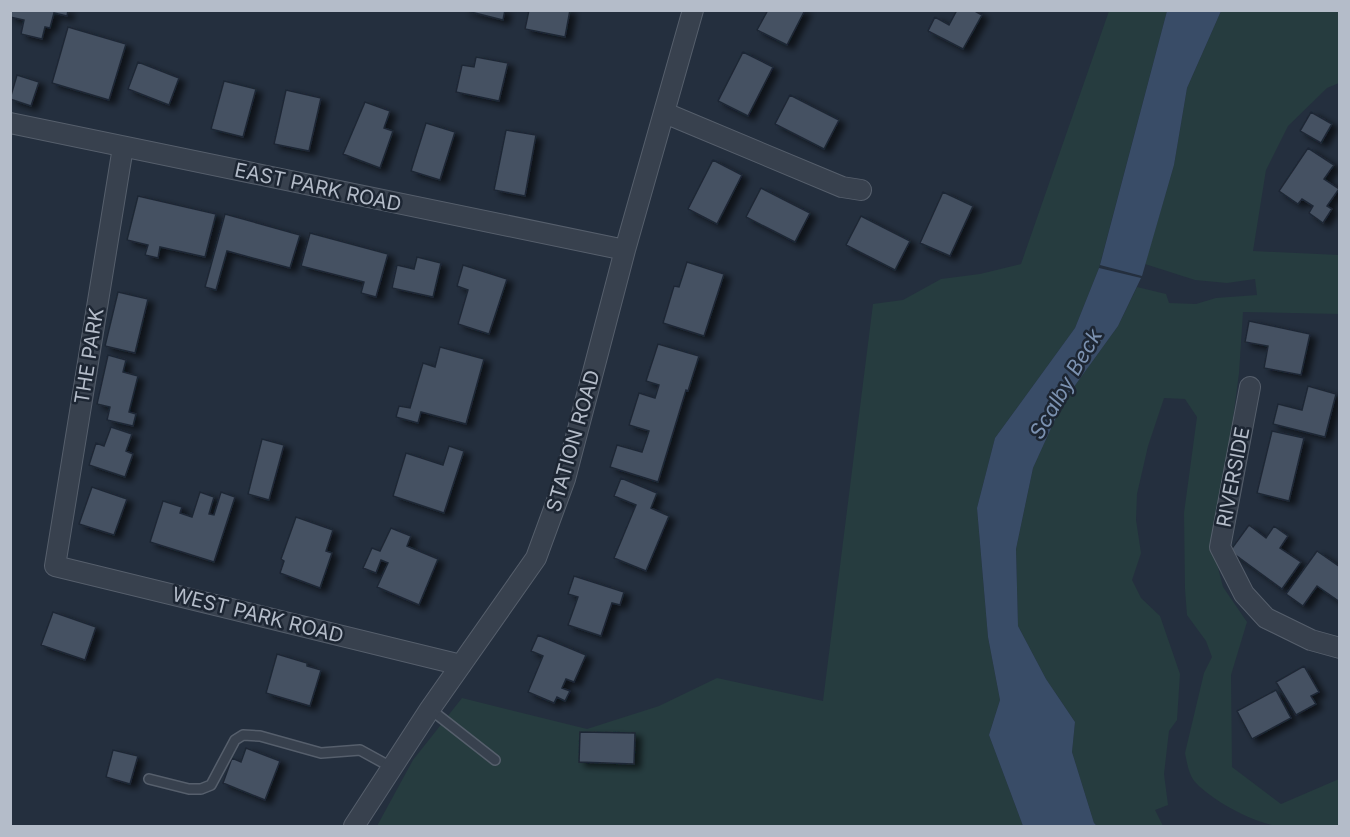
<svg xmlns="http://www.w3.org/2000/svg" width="1350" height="837" font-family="Inter,sans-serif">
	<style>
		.green { fill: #263c3f }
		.water { fill: #394c67 }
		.building { fill: #455162; stroke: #1f2835; stroke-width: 1.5; filter: url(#shadow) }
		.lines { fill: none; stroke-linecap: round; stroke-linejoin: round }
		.service-casing { stroke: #565f6c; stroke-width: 12 }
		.minor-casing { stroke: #565f6c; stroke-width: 22 }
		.service { stroke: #38414e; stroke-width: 9 }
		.minor { stroke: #38414e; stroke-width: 20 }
		.labels { text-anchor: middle; stroke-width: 5; stroke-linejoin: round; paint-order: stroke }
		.street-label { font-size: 20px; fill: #b4bcc9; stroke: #1d2633 }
		.water-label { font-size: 21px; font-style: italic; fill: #7c92b1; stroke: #1d2633 }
	</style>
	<defs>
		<filter id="shadow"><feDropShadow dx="6" dy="4" stdDeviation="3" flood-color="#0009"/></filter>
	</defs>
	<rect width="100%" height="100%" fill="#242f3e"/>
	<path class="green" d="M1109 11H1167L1099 268 1075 328 995 438 977 508 988 637 1000 700 989 735 1023 826H377L413 760 462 698 587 729 659 706 717 678 823 701 873 304 903 300 941 279 980 274 1021 264Z
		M1221 11H1339V83L1327 88 1288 126 1266 170 1253 251 1339 255V314L1243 312 1239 373 1215 556 1223 587 1247 622 1231 675 1232 767 1281 804 1339 779V826C1320 826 1298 829 1278 826 1254 823 1213 801 1196 783 1189 776 1187 763 1185 753L1204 673 1212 657 1206 641 1187 615 1185 589 1184 513 1197 417 1185 399 1164 398 1148 446 1137 494 1136 520 1141 553 1132 580 1141 598 1160 616 1180 674 1177 720 1169 731 1164 774 1168 805 1155 810 1163 826H1097L1094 823 1072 752 1075 722 1046 679 1018 626 1016 549 1033 468 1063 402 1118 326 1137 287 1166 294 1169 303 1196 304 1216 298 1257 295 1255 279 1227 283 1195 280 1145 264 1174 165 1187 88Z"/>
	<path class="water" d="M1167 11H1221L1187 88 1174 165 1142 276 1100 265Z
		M1099 268 1141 278 1118 326 1063 402 1033 468 1016 549 1018 626 1046 679 1075 722 1072 752 1094 823 1097 826H1023L989 735 1000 700 988 637 977 508 995 438 1075 328Z"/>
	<path class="building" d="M10 10H68L67 16 54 13 50 28 45 27 42 39 21 34 24 20 10 17Z
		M463 10H505L503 20Z
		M529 10H570L565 37 525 29Z
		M768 10H805L787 45 757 30Z
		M957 10H973L982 15 963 49 928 31 935 17 949 25Z
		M68 27 126 44 109 100 52 83Z
		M743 52 773 67 748 116 718 101Z
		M476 57 508 63 499 101 456 92 462 65 474 67Z
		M138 62 179 78 169 105 128 89Z
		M17 75 39 82 31 106 10 99Z
		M224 81 256 89 243 137 211 129Z
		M286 90 321 98 309 151 274 144Z
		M790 95 839 120 824 149 775 124Z
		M365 102 390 111 384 128 393 131 380 168 343 154Z
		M1311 112 1332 124 1321 143 1300 131Z
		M426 123 455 132 440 180 411 171Z
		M506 130 536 135 525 196 494 190Z
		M1308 148 1334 165 1324 179 1339 189 1327 206 1332 209 1323 223 1309 213 1313 206 1302 199 1298 204 1279 191Z
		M713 160 742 175 717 224 688 209Z
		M761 188 810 213 795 242 746 217Z
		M943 192 973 206 950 256 920 243Z
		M138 196 216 214 205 257 160 247 158 258 145 255 148 245 127 240Z
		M225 214 300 235 290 268 227 251 216 290 205 287Z
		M861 216 910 241 895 270 846 245Z
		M310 233 388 254 376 297 361 293 364 282 301 266Z
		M417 257 441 263 433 297 392 288 397 265 414 269Z
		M687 262 724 274 704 336 663 323 674 286 679 287Z
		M463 265 507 279 489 334 458 324 468 290 457 286Z
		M118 292 148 299 135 353 105 346Z
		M1249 321 1310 334 1301 375 1264 368 1268 346 1245 342Z
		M658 344 699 356 688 391 686 390 658 482 610 467 617 445 642 452 649 431 629 425 639 393 655 398 659 385 646 381Z
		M440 347 484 359 466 424 421 412 418 423 396 417 399 406 410 408 423 363 435 367Z
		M108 355 126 360 123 372 138 376 129 412 136 414 133 426 107 420 110 407 97 404Z
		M1308 386 1336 394 1325 437 1273 424 1278 404 1302 410Z
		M111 427 132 434 126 451 133 454 125 477 89 465 96 443 104 446Z
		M1272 431 1304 438 1289 501 1257 493Z
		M262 439 284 445 269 500 248 494Z
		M449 446 464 451 444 513 393 496 406 453 443 465Z
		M621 478 657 493 651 508 669 516 646 571 614 558 636 505 614 496Z
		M92 487 127 499 114 535 79 524Z
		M200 492 214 497 209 514 214 515 221 492 235 497 214 562 150 542 163 501 182 507 180 513 192 517Z
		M296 517 333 530 326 551 332 553 320 588 280 573 284 561 281 559Z
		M1249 525 1266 538 1274 526 1288 536 1280 548 1301 562 1282 589 1230 551Z
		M391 528 411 536 407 546 438 559 419 605 377 587 388 563 381 560 376 573 363 568 372 548 380 551Z
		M1317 551 1340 567V602L1317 586 1303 606 1286 594Z
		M574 576 624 592 620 605 612 603 601 636 568 625 578 597 568 594Z
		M53 612 96 627 85 660 41 645Z
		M538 635 586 655 574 682 566 679 562 688 570 691 565 701 557 697 554 703 528 692 543 656 531 651Z
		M277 654 307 663V666L321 670 310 706 266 693Z
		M1304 666 1319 692 1311 696 1316 704 1296 715 1276 682Z
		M1276 690 1291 718 1252 739 1237 711Z
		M580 732 635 733 634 764 579 762Z
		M246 748 280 761 265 800 223 783 232 758 241 762Z
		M113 750 138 756 130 784 106 777Z"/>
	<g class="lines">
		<defs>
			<path id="service" d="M430 709 495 760
				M149 779 189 789H201L211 785 235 740 243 735 260 736 321 753 360 750 391 767"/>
			<path id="minor" d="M665 113 842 187 861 190
				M10 123 625 250
				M123 147 55 566 461 665
				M1250 387 1220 547 1244 594 1266 618 1311 640 1340 648
				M354 826 430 709 536 558 565 479 625 250 693 10"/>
		</defs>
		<use href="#service" class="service-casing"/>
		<use href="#minor" class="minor-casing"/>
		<use href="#service" class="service"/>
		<use href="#minor" class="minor"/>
	</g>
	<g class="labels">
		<g class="street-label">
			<text transform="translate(318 187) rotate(12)" y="7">EAST PARK ROAD</text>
			<text transform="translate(89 356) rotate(-81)" y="7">THE PARK</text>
			<text transform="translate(573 441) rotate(-74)" y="7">STATION ROAD</text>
			<text transform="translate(1233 477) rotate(-79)" y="7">RIVERSIDE</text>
			<text transform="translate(258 615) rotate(14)" y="7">WEST PARK ROAD</text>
		</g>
		<g class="water-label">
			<text transform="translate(1066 384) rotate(-60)" y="7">Scalby Beck</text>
		</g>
	</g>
	<rect width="1350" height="837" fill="none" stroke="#b4bcc9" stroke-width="24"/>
</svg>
